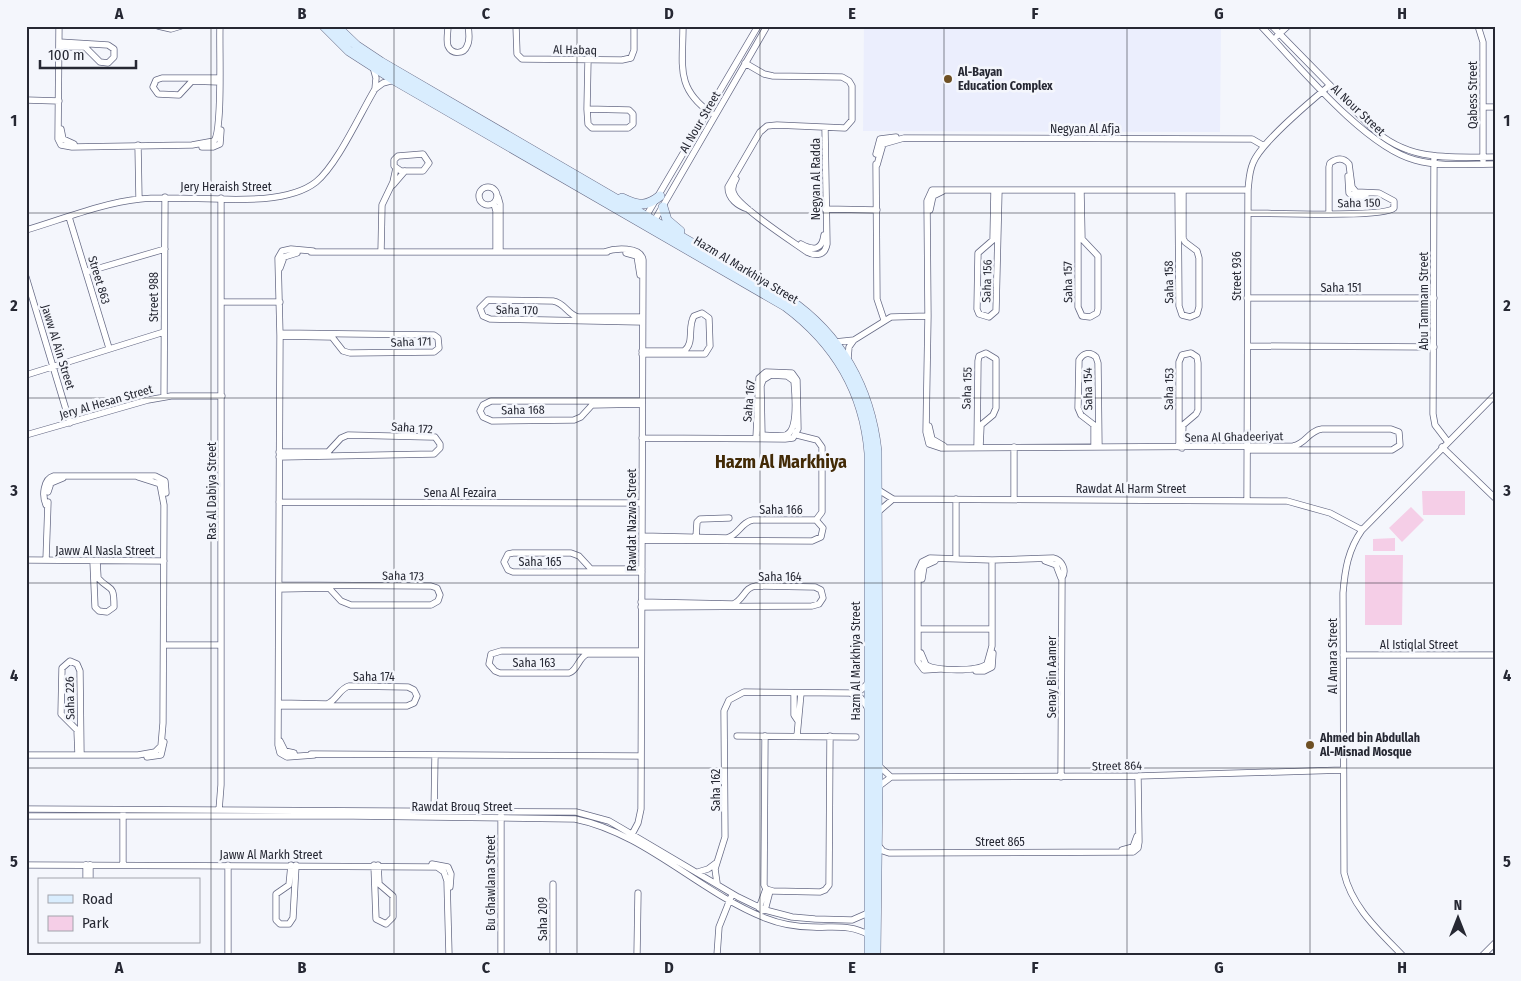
<svg xmlns="http://www.w3.org/2000/svg" width="1521" height="981" font-family="'Fira Sans Condensed',sans-serif">
	<style>
		.built { fill: #ebeefd }
		.green { fill: #f5cee7 }
		.lines { fill: none; stroke-linecap: round; stroke-linejoin: round }
		.street-casing { stroke: #676b86; stroke-width: 7 }
		.secondary-casing { stroke: #676b86; stroke-width: 10 }
		.street { stroke: #fff; stroke-width: 5.5 }
		.secondary { stroke: #d9edfe; stroke-width: 9 }
		.grid { fill: none; stroke: #262833; stroke-width: 1; stroke-opacity: 0.55 }
		.poi-dot { fill: #6e5024; stroke: #f4f6fc; stroke-width: 2 }
		.labels { text-anchor: middle; stroke-width: 5; stroke-linejoin: round; paint-order: stroke }
		.street-label { font-size: 12px; fill: #262833; stroke: #f4f6fc }
		.poi-label { font-size: 12px; font-weight: bold; fill: #262833; stroke: #f4f6fc; text-anchor: start }
		.district-label { font-size: 18px; font-weight: bold; fill: #422a06; stroke: #f4f6fc }
		.neatline { fill: none; stroke: #262833; stroke-width: 2 }
		.grid-label { font-size: 16px; text-anchor: middle; font-weight: bold; fill: #262833 }
	</style>
	<rect width="100%" height="100%" fill="#f4f6fc"/>
	<path class="built" d="M864 26H1221L1220 132 863 131Z"/>
	<path class="green" d="M1422 491H1465V515H1423Z
		M1411 507 1424 520 1402 542 1389 528Z
		M1395 538V551H1373V539Z
		M1365 555H1403L1402 625H1365Z"/>
	<g class="lines">
		<defs>
			<path id="street" d="M59 26 58 139 61 145 72 147 192 145 214 141C223 130 219 46 220 26
				M158 26 171 29 181 26
				M448 26C448 32 446 41 448 46 452 55 464 54 467 46 470 41 469 32 468 26
				M516 26 517 54 522 59 622 60 631 58 634 50V26
				M683 26C683 65 675 88 711 113
				M1261 26C1298 65 1365 147 1415 160 1440 167 1469 164 1495 164
				M1272 26 1372 128C1409 162 1448 157 1495 157
				M1478 26 1483 42V160
				M1277 36 1288 26
				M59 42 108 45 114 49V57L108 63 100 62 85 47H59
				M745 63 764 74 773 76 842 77 849 81 852 86V120L845 128 777 125 767 126 760 132 728 187C728 199 738 206 748 209
				M373 67 376 78 375 89
				M219 78H162L156 80 153 87 158 94 179 95 192 81 219 82
				M26 100 59 101
				M1483 107H1495
				M587 109 629 110 633 114V124L628 128H592L588 124Z
				M587 109 588 60
				M61 129 63 139 74 144
				M138 145 139 199
				M202 147H213L220 144 221 130
				M423 154 429 163 423 171H401L394 166V160L398 156Z
				M876 154 880 139 896 137
				M1434 156 1433 414 1435 425 1448 442
				M876 164 877 299 884 320
				M877 165 883 144 904 138 1245 139H1252L1264 146
				M1348 176 1349 193 1354 197H1366
				M736 179C733 184 731 189 734 194 739 207 793 242 807 252 817 257 825 255 827 244L825 128
				M393 185 405 171
				M479 196a9 9 0 1 1 18 0a9 9 0 1 1-18 0Z
				M994 190 993 240 978 253 977 309 979 314 989 317 996 311 999 190
				M1178 190 1179 306 1182 315 1190 317 1197 314 1199 307V258L1197 251 1185 242 1183 238V190
				M1248 190H932L927 201 928 316 926 432 929 444 941 448 1293 446C1306 444 1308 431 1322 429H1391L1399 432 1400 445 1392 450H1248
				M1078 191V307L1082 316 1090 317 1097 313 1098 309V256L1082 239 1081 191
				M498 197 500 204V251
				M494 204 496 211V251
				M825 209 877 210
				M930 210 933 196 943 191
				M1248 213C1269 213 1384 218 1394 208V201L1379 193 1356 192 1352 187 1349 164C1343 157 1337 158 1330 163L1329 167V214
				M69 217 109 348
				M645 218 758 26
				M653 223 767 26
				M26 230C63 219 102 203 140 199 188 193 278 212 316 182 337 165 360 114 375 89L383 83 394 80
				M801 244C814 251 822 250 824 235
				M313 251 291 249 282 251 278 258 280 336 278 745 280 753 287 757 314 755
				M311 252H607
				M381 252 382 205 393 182 396 168
				M604 252C615 248 641 246 643 260L641 809 638 823 630 838
				M626 253 637 256 640 275
				M280 268 284 257 297 253
				M86 272 165 249
				M26 277 70 423
				M1247 298H1434
				M221 302H280
				M642 317H578C567 314 565 303 553 301L488 300 480 308 483 316 490 319 642 322
				M280 333 434 335 438 338 439 348 434 352 350 353 343 351 332 337 280 336
				M835 342 854 340 891 317 928 316
				M1248 346 1434 347
				M642 354H705L710 346 709 318 702 313 694 316C687 327 695 343 684 351H642
				M848 359 849 347 854 340
				M26 375 164 332
				M771 375 787 376 794 381C795 393 799 430 786 435 779 437 769 435 762 435L761 386 763 380Z
				M164 397 165 197
				M642 401H491L483 405 480 411 483 417 492 421 574 420 581 417 592 405 642 404
				M929 426 932 439 944 446
				M26 435 148 400 171 396H222
				M797 435 817 440 822 447V512L816 520
				M642 438 785 439 793 438 798 429 797 380 792 373 766 372 759 378 756 438
				M977 447 978 361 979 356 986 353 996 359V408L993 415 981 425 980 447
				M1094 447V425L1081 415 1078 408 1079 360C1083 353 1090 351 1096 357L1098 363 1099 447
				M1179 447V362L1182 355 1191 353 1197 357 1198 363V410L1196 414 1183 425 1182 448
				M1442 447 1495 498
				M279 457 434 454 440 448V444L435 437H431L348 435 341 438 328 452H279
				M877 489 893 499 1287 501 1330 513 1362 530
				M48 492 51 483 63 478
				M956 499V559
				M1014 499V447
				M1247 500 1248 190C1249 181 1249 172 1253 163 1261 142 1311 101 1330 85
				M279 502 641 503
				M46 505C42 496 43 479 54 476H155L165 481 166 493
				M878 512 893 499
				M642 536 727 538C739 535 741 522 753 520H816L823 528 821 537 812 541 642 540
				M696 537 697 522 700 519 729 518
				M26 560 164 561
				M46 560 48 502
				M93 561 95 607 99 611 107 612 114 607C114 582 110 592 98 578L97 561
				M1045 561 1056 565 1061 578
				M642 569H591L579 556 571 553H513L508 554 504 562 508 570 513 572H642
				M922 579 924 566 935 561
				M279 585 431 586 437 588 440 595 438 601 431 605H351L341 601 329 588 279 589
				M641 602 733 604C744 600 744 587 756 586L815 587 821 590 823 598 819 604 812 606 641 607
				M920 629H992
				M164 645H221
				M641 651H501L491 654 489 664 495 671 500 673H569C578 670 578 658 587 654H641
				M921 653 926 665C937 671 977 672 987 664L992 646V560
				M1343 655H1495
				M940 669 924 670 918 662V571L922 562 930 558 992 560 1053 558C1062 560 1067 570 1062 578L1061 777
				M976 671H984L992 667 993 653
				M794 693V715L798 721
				M850 693 861 698 867 707
				M279 703 327 704C337 700 339 689 349 686L408 687 414 690 417 696 414 703 407 706H279
				M737 736 856 737
				M765 736 764 885 766 889 773 891 820 892 825 890 829 885 830 736
				M797 736 801 693
				M280 741 285 751 294 753
				M78 754 77 730 61 714 62 668 70 661 77 664 80 671 81 754
				M311 754 641 756
				M26 755H138L155 752 161 746 163 723 164 505 160 484 138 477
				M147 757 161 755 164 742
				M878 765 891 777 1138 776 1343 770
				M878 787 891 777
				M26 809 576 812 609 821 621 828 738 897 765 910 792 917 815 919 852 920 868 913
				M219 810 221 785V198
				M123 814V865
				M434 815 435 755
				M26 816H353L575 819C645 833 699 892 765 918 780 924 796 927 813 927 833 928 851 924 869 935
				M878 845 883 851 889 853 1133 852 1138 848 1139 842 1138 776
				M1122 850 1133 847 1137 836
				M432 864 448 867 451 874 450 887
				M26 865 437 867 444 872 447 881 449 955
				M86 865V880
				M90 865V880
				M291 865 289 885 276 894V920L280 924H289L293 918 296 865
				M374 865 376 919 386 924 393 917V896L379 884 378 865
				M698 872 708 869 716 863
				M717 883 715 869 725 837 724 711 729 700 744 692 850 693 861 690 868 683
				M553 884V955
				M759 908 766 889
				M762 911 765 910 770 891
				M228 955V865
				M501 955V815
				M637 955 638 893
				M717 955 719 927 731 897
				M1402 955C1378 930 1352 907 1344 873L1343 593C1345 569 1348 550 1362 530L1495 395
				M1483 955 1495 943"/>
			<path id="secondary" d="M324 26 349 51 394 80 785 306C835 343 864 391 869 453V955
				M336 26 357 46 381 62 788 299C841 335 870 388 877 451L878 787 876 955
				M622 198C638 206 646 207 660 196
				M663 207 667 220 680 231"/>
		</defs>
		<use href="#street" class="street-casing"/>
		<use href="#secondary" class="secondary-casing"/>
		<use href="#street" class="street"/>
		<use href="#secondary" class="secondary"/>
	</g>
	<path class="grid" d="M211 26V955M394 26V955M577 26V955M760 26V955M944 26V955M1127 26V955M1310 26V955M26 213H1495M26 398H1495M26 583H1495M26 768H1495"/>
	<g class="poi-dot">
		<circle cx="948" cy="79" r="5"/>
		<circle cx="1310" cy="745" r="5"/>
	</g>
	<g class="labels">
		<g class="street-label">
			<text transform="translate(575 50) rotate(1)" y="4">Al Habaq</text>
			<text transform="translate(1473 95) rotate(-90)" y="4">Qabess Street</text>
			<text transform="translate(1358 110) rotate(43)" y="4">Al Nour Street</text>
			<text transform="translate(700 122) rotate(-60)" y="4">Al Nour Street</text>
			<text x="1085" y="133">Negyan Al Afja</text>
			<text transform="translate(816 179) rotate(-90)" y="4">Negyan Al Radda</text>
			<text x="226" y="191">Jery Heraish Street</text>
			<text transform="translate(1359 203) rotate(-1)" y="4">Saha 150</text>
			<text transform="translate(746 270) rotate(31)" y="4">Hazm Al Markhiya Street</text>
			<text transform="translate(1237 276) rotate(-90)" y="4">Street 936</text>
			<text transform="translate(99 280) rotate(73)" y="4">Street 863</text>
			<text transform="translate(987 281) rotate(-88)" y="4">Saha 156</text>
			<text transform="translate(1068 282) rotate(-91)" y="4">Saha 157</text>
			<text transform="translate(1169 282) rotate(-91)" y="4">Saha 158</text>
			<text x="1341" y="292">Saha 151</text>
			<text transform="translate(154 297) rotate(-90)" y="4">Street 988</text>
			<text transform="translate(1424 301) rotate(-90)" y="4">Abu Tammam Street</text>
			<text transform="translate(517 310) rotate(1)" y="4">Saha 170</text>
			<text transform="translate(411 342) rotate(-2)" y="4">Saha 171</text>
			<text transform="translate(58 347) rotate(73)" y="4">Jaww Al Ain Street</text>
			<text transform="translate(967 388) rotate(-88)" y="4">Saha 155</text>
			<text transform="translate(1088 389) rotate(-91)" y="4">Saha 154</text>
			<text transform="translate(1169 389) rotate(-89)" y="4">Saha 153</text>
			<text transform="translate(749 401) rotate(-85)" y="4">Saha 167</text>
			<text transform="translate(106 402) rotate(-16)" y="4">Jery Al Hesan Street</text>
			<text transform="translate(523 410) rotate(-1)" y="4">Saha 168</text>
			<text transform="translate(412 428) rotate(4)" y="4">Saha 172</text>
			<text transform="translate(1234 437) rotate(-1)" y="4">Sena Al Ghadeeriyat</text>
			<text x="1131" y="493">Rawdat Al Harm Street</text>
			<text transform="translate(212 491) rotate(-90)" y="4">Ras Al Dabiya Street</text>
			<text x="460" y="497">Sena Al Fezaira</text>
			<text x="781" y="514">Saha 166</text>
			<text transform="translate(632 520) rotate(-90)" y="4">Rawdat Nazwa Street</text>
			<text x="105" y="555">Jaww Al Nasla Street</text>
			<text x="540" y="566">Saha 165</text>
			<text transform="translate(403 576) rotate(1)" y="4">Saha 173</text>
			<text x="780" y="581">Saha 164</text>
			<text x="1419" y="649">Al Istiqlal Street</text>
			<text transform="translate(1333 656) rotate(-90)" y="4">Al Amara Street</text>
			<text transform="translate(856 661) rotate(-90)" y="4">Hazm Al Markhiya Street</text>
			<text x="534" y="667">Saha 163</text>
			<text x="374" y="681">Saha 174</text>
			<text transform="translate(1052 677) rotate(-90)" y="4">Senay Bin Aamer</text>
			<text transform="translate(70 698) rotate(-91)" y="4">Saha 226</text>
			<text transform="translate(1117 766) rotate(-1)" y="4">Street 864</text>
			<text transform="translate(716 790) rotate(-90)" y="4">Saha 162</text>
			<text x="462" y="811">Rawdat Brouq Street</text>
			<text x="1000" y="846">Street 865</text>
			<text x="271" y="859">Jaww Al Markh Street</text>
			<text transform="translate(491 883) rotate(-90)" y="4">Bu Ghawlana Street</text>
			<text transform="translate(543 919) rotate(-90)" y="4">Saha 209</text>
		</g>
		<g class="poi-label">
			<text x="958" y="76">Al-Bayan<tspan x="958" dy="14">Education Complex</tspan></text>
			<text x="1320" y="742">Ahmed bin Abdullah<tspan x="1320" dy="14">Al-Misnad Mosque</tspan></text>
		</g>
		<g class="district-label">
			<text x="781" y="468">Hazm Al Markhiya</text>
		</g>
	</g>
	<rect width="1521" height="981" fill="none" stroke="#f4f6fc" stroke-width="55"/>
	<rect x="38" y="878" width="162" height="65" fill="#f4f6fc" stroke="#a2a4ac"/>
	<rect x="48" y="895" width="25" height="8" fill="#d9edfe" stroke="#a2a4ac"/>
	<text x="82" y="904" font-size="15" fill="#262833">Road</text>
	<rect x="48" y="916" width="25" height="15" fill="#f5cee7" stroke="#a2a4ac"/>
	<text x="82" y="928" font-size="15" fill="#262833">Park</text>
	<g transform="translate(1458 918)" stroke="#f4f6fc" stroke-width="4" paint-order="stroke">
	<path d="M0-4L9 19L0 12L-9 19Z" fill="#262833"/>
	<text y="-8" font-size="14" font-weight="bold" text-anchor="middle" fill="#262833">N</text>
	</g>
	<path d="M40 60v8h96v-8" fill="none" stroke="#262833" stroke-width="2.5"/>
	<text x="48" y="60" font-size="15" fill="#262833" stroke="#f4f6fc" stroke-width="4" paint-order="stroke">100 m</text>
	<rect x="28" y="28" width="1466" height="926" class="neatline"/>
	<g class="grid-label">
		<text x="119" y="19">A</text>
		<text x="302" y="19">B</text>
		<text x="486" y="19">C</text>
		<text x="669" y="19">D</text>
		<text x="852" y="19">E</text>
		<text x="1035" y="19">F</text>
		<text x="1219" y="19">G</text>
		<text x="1402" y="19">H</text>
		<text x="14" y="126">1</text>
		<text x="1507" y="126">1</text>
		<text x="14" y="311">2</text>
		<text x="1507" y="311">2</text>
		<text x="14" y="496">3</text>
		<text x="1507" y="496">3</text>
		<text x="14" y="681">4</text>
		<text x="1507" y="681">4</text>
		<text x="14" y="867">5</text>
		<text x="1507" y="867">5</text>
		<text x="119" y="973">A</text>
		<text x="302" y="973">B</text>
		<text x="486" y="973">C</text>
		<text x="669" y="973">D</text>
		<text x="852" y="973">E</text>
		<text x="1035" y="973">F</text>
		<text x="1219" y="973">G</text>
		<text x="1402" y="973">H</text>
	</g>
</svg>
